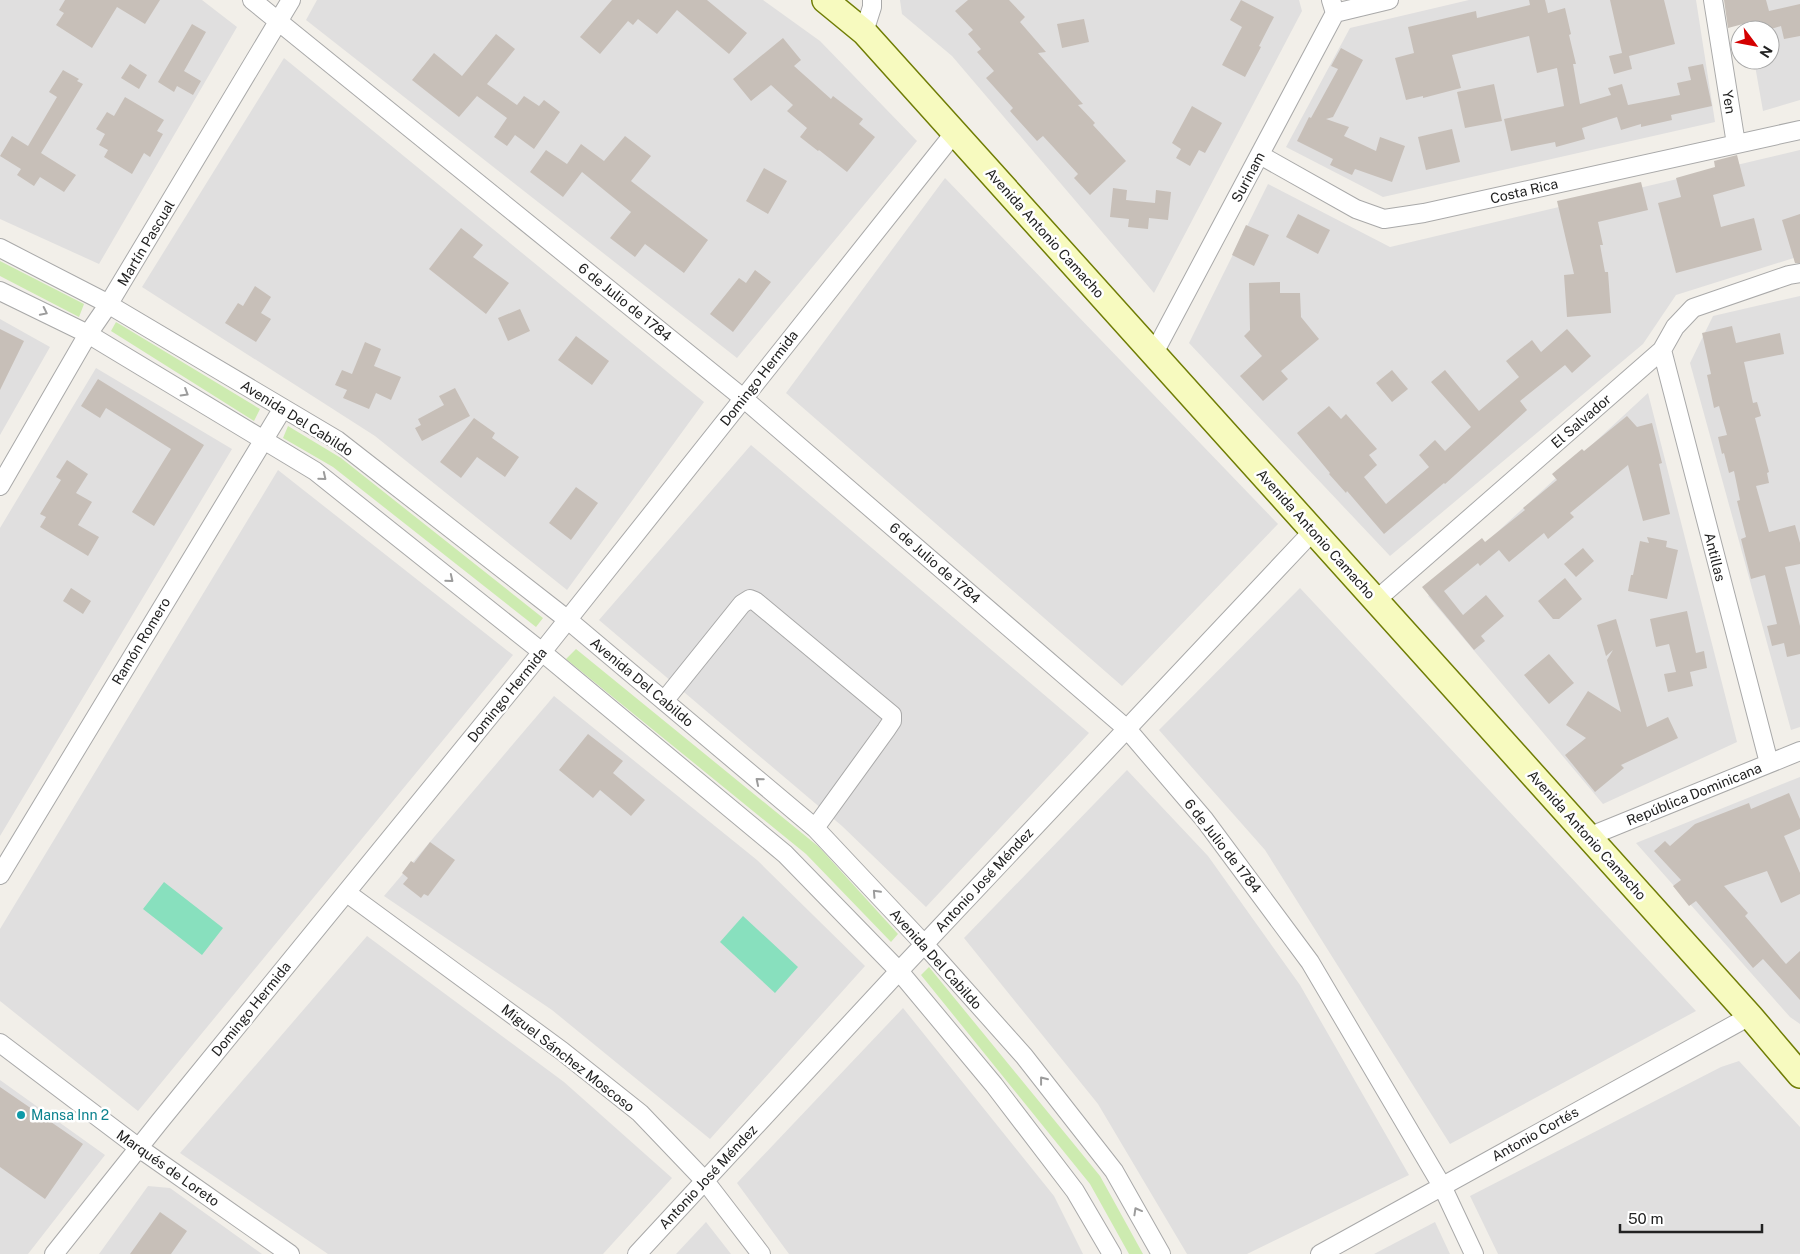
<svg xmlns="http://www.w3.org/2000/svg" width="1800" height="1254" font-family="'Public Sans',sans-serif">
	<style>
		.residential { fill: #e0dfdf }
		.grass { fill: #cdebb0 }
		.pitch { fill: #88e0be }
		.building { fill: #c7bfb8 }
		.lines { fill: none; stroke-linecap: round; stroke-linejoin: round }
		.street-casing { stroke: #a9a9a9; stroke-width: 20 }
		.secondary-casing { stroke: #707d05; stroke-width: 28 }
		.street { stroke: #fff; stroke-width: 18 }
		.secondary { stroke: #f7fabf; stroke-width: 25 }
		.oneway { stroke: #9c9c9c }
		.culture-dot { fill: #0f9aa8; stroke: #fff; stroke-width: 2 }
		.labels { text-anchor: middle; stroke-width: 5; stroke-linejoin: round; paint-order: stroke }
		.street-label { font-size: 14px; fill: #222; stroke: #fff }
		.culture-label { font-size: 14px; fill: #0d838f; stroke: #fff; text-anchor: start }
	</style>
	<rect width="100%" height="100%" fill="#f2efe9"/>
	<path class="residential" d="M0 0H202L237 27 99 264 0 219Z
		M317 0H763L820 41 917 141 737 358 306 20Z
		M900 0H1299L1302 11 1154 293 952 56 902 14Z
		M1469 0H1696L1715 122 1383 197 1286 147 1350 28Z
		M1742 0H1800V100L1763 111 1754 60H1770V30H1748Z
		M284 58 704 402 567 590 375 436 142 287Z
		M1800 150V256L1676 295 1643 344 1390 556 1189 343 1268 184 1390 247Z
		M945 178 1278 524 1122 686 786 393Z
		M1800 296V727L1791 730 1690 363 1713 316Z
		M0 319 50 347 0 435Z
		M96 368 232 449 0 836V528Z
		M1648 393 1737 742 1603 804 1428 596Z
		M751 445 1089 733 926 907 842 826 599 620Z
		M278 470 513 655 138 1111 0 1001V929Z
		M1300 588 1696 1011 1450 1144 1265 850 1159 730Z
		M554 696 757 860 865 966 710 1139 552 1010 384 896Z
		M1127 770 1208 856 1300 985 1409 1175 1247 1254H1187L1098 1104 964 938Z
		M1800 777V1024L1790 1017 1636 843Z
		M367 936 564 1082 672 1178 603 1254H328L180 1153Z
		M903 1008 1054 1196 1083 1254H789L737 1183Z
		M1739 1061 1800 1127V1254H1498L1470 1196 1721 1067Z
		M0 1080 105 1155 28 1254H0Z
		M148 1186 170 1188 262 1254H99Z
		M706 1222 731 1254H676Z
		M1435 1222 1450 1254H1374Z"/>
	<path class="grass" d="M0 261 84 304 79 317 0 276Z
		M116 322 260 409 254 421 111 331Z
		M288 426 341 458 543 618 536 627 333 467 283 438Z
		M576 649 819 847 898 934 891 942 806 854 566 659Z
		M929 967 1100 1176 1143 1254H1129L1090 1184 921 975Z"/>
	<path class="pitch" d="M164 882 223 928 202 955 143 909Z
		M743 916 798 967 775 993 720 942Z"/>
	<path class="building" d="M65 0H160L145 24 117 7 92 48 56 25 64 13 59 10Z
		M612 0H707L747 33 729 54 677 10 657 34 638 19 633 25 628 21 600 54 580 37Z
		M968 0H1009L1025 17 1020 22 1046 52 1038 53 1083 104 1078 105 1095 123 1093 125 1126 161 1090 195 1074 178 1078 174 1043 136 1037 141 1010 111 1013 108 986 78 994 71 977 52 981 49 968 34 973 30 955 11Z
		M1241 0 1274 17 1259 46 1261 47 1245 77 1222 65 1242 27 1230 20Z
		M1529 0H1545L1548 13 1565 8 1571 34 1569 35 1576 64H1573L1580 104 1611 95 1608 88 1622 84 1628 105 1680 95 1677 83 1691 80 1688 67 1703 64 1712 106 1671 115 1672 120 1641 127V124L1621 130 1617 117 1582 128 1585 139 1556 147 1555 142 1511 151 1504 119 1564 106 1557 68 1537 73 1529 36 1452 55 1461 88 1423 98V96L1406 100 1395 58 1414 53 1408 27 1476 11 1477 18 1530 5Z
		M1610 0H1664L1675 44 1629 56 1632 69 1614 74 1609 56 1622 53Z
		M1724 0H1766L1769 11 1800 4V36L1784 39 1781 26 1768 30H1744L1743 24 1728 28Z
		M1084 19 1089 42 1062 48 1057 24Z
		M192 24 206 32 184 71 201 81 193 95 177 86 174 92 158 82Z
		M496 34 515 49 487 84 517 105 524 96 539 106 544 100 560 112 534 149 515 135 507 146 494 137 507 118 477 96 459 117 412 80 434 53 462 76Z
		M783 38 801 60 794 66 831 99 833 96 863 119 859 124 875 137 847 172 819 150 818 151 800 137 807 128 787 111 793 105 771 85 751 101 733 79Z
		M1341 48 1363 60 1333 117 1326 119 1349 127 1344 136 1376 151 1380 137 1405 146 1392 182 1355 169 1352 175 1330 165 1333 159 1297 141 1309 117 1311 118 1338 69 1331 66Z
		M130 64 147 75 139 89 121 78Z
		M63 70 79 79 77 81 83 84 41 153 76 175 64 192 40 177 34 186 17 175 21 169 0 156 12 136 28 146 57 97 49 92Z
		M1494 84 1502 121 1465 128 1457 92Z
		M125 97 164 120 157 131 163 134 150 157 144 153 132 174 104 157 108 150 99 145 105 134 96 129 107 112 114 116Z
		M1192 106 1222 123 1205 153 1199 150 1190 166 1176 158 1181 149 1172 143Z
		M1452 129 1460 162 1426 170 1418 137Z
		M625 136 651 156 631 181 708 240 684 273 645 244 635 257 610 238 631 212 582 172 563 197 530 172 546 150 567 164 581 144 604 161Z
		M1737 155 1745 186 1713 195 1721 227 1754 218 1762 250 1676 273 1658 203 1681 197 1676 178 1715 167 1714 161Z
		M764 168 787 181 768 214 746 201Z
		M1641 182 1648 210 1598 222 1603 245H1600L1605 272H1608L1611 313 1567 317 1564 275 1574 274 1557 201Z
		M1113 188 1127 190 1126 200 1155 203 1156 190 1171 192 1168 220 1149 218 1148 229 1128 227 1129 219 1110 217Z
		M1298 214 1330 230 1318 254 1286 237Z
		M1800 214V263H1795L1782 220Z
		M1246 225 1269 235 1254 266 1232 255Z
		M461 228 483 245 473 257 509 283 486 314 429 269Z
		M755 270 771 282 733 332 710 314 739 278 746 283Z
		M1280 282V293H1300L1301 317 1319 339 1281 371 1288 379 1263 401 1240 376 1262 356 1244 336 1250 330 1249 283Z
		M255 286 271 297 261 313 271 319 256 342 225 323 238 303 243 306Z
		M520 309 530 331 508 341 498 318Z
		M1732 326 1736 343 1780 333 1784 354 1744 362 1753 403 1757 402 1761 416 1755 418 1769 472 1767 473 1769 483 1756 486 1769 532 1795 525 1800 543V564L1785 567 1800 626V654L1787 657 1784 643 1772 646 1767 626 1777 624 1765 575 1751 579 1741 539 1746 537 1737 501 1740 500 1734 471 1729 473 1724 453 1722 454 1718 437 1727 435 1719 406 1714 408 1707 375 1711 374 1702 333Z
		M0 329 24 341 0 390Z
		M1567 329 1591 356 1572 373 1565 365 1520 401 1527 410 1445 484 1444 483 1384 534 1347 491 1346 493 1329 474 1330 473 1297 433 1329 406 1341 419 1346 414 1377 449 1369 455 1377 465 1364 477 1386 504 1429 467 1419 455 1435 440 1445 451 1471 427 1431 382 1445 370 1479 411 1519 377 1506 361 1532 340 1541 352Z
		M576 336 609 361 592 385 558 360Z
		M365 342 381 349 374 366 401 377 391 400 376 393 369 409 343 398 347 390 335 385 342 370 352 374Z
		M1392 370 1408 389 1392 402 1376 383Z
		M98 379 204 445 154 526 132 512 171 449 106 408 100 418 81 406Z
		M455 388 470 416 422 441 415 428 421 425 418 419 444 405 439 396Z
		M1627 416 1637 427 1652 423 1662 463 1659 464 1670 514 1643 521 1628 465 1570 513 1574 517 1548 539 1544 533 1509 562 1499 550 1480 566 1478 563 1444 591 1463 615 1486 595 1504 616 1481 636 1485 641 1474 650 1422 587 1482 538 1485 542 1525 510 1523 508 1557 480 1552 474 1582 449 1584 451Z
		M474 418 495 433 492 438 519 457 505 477 477 457 461 478 440 462Z
		M67 460 88 474 76 493 92 502 78 525 99 537 88 556 40 527 46 517 40 514 61 480 56 477Z
		M576 487 598 503 571 540 549 523Z
		M1647 537 1667 541 1666 547 1678 550 1667 599 1628 591 1631 575H1633L1640 541 1649 543Z
		M1583 548 1594 561 1576 577 1564 564Z
		M1565 578 1582 599 1559 619H1553L1538 601Z
		M71 588 91 601 83 614 63 601Z
		M1687 611 1696 653 1704 651 1707 668 1690 672 1693 686 1668 692 1664 674 1676 672 1669 644 1656 647 1650 619Z
		M1616 619 1647 727 1668 717 1678 738 1621 765 1624 768 1595 792 1565 755 1586 738 1566 725 1588 691 1621 712 1607 660 1613 650 1606 656 1597 625Z
		M1549 654 1574 683 1549 704 1524 675Z
		M588 734 623 761 613 773 645 800 631 816 600 790 593 798 559 770Z
		M1789 793 1800 819V829L1784 836 1800 873V894L1781 903 1767 871 1724 886 1748 913 1745 916 1786 964 1800 951V1000L1763 959 1753 968 1696 901 1689 906 1673 886 1681 880 1654 851 1665 841 1670 846 1695 824 1749 803 1751 809Z
		M430 842 455 860 428 896 424 894 421 898 403 884 408 878 402 873 411 861 414 863Z
		M0 1087 83 1144 45 1199 0 1167Z
		M160 1212 187 1231 171 1254H130Z"/>
	<g class="lines">
		<defs>
			<path id="street" d="M252 0 743 398 1127 729 1204 819 1310 962 1442 1186 1474 1254
				M1713 0 1736 144
				M1335 13 1389 0
				M864 32 872 7V0
				M1260 155 1356 209 1384 219 1424 213 1800 130
				M0 248 101 300 337 440 568 620 815 828 924 944 1024 1056 1114 1171 1161 1254
				M0 291 88 334 315 471 542 652 785 854 899 971 994 1085 1075 1191 1112 1254
				M1662 350 1769 763
				M1154 353 1335 13 1331 0
				M0 486 88 334 108 305 291 0
				M1375 601 1662 350 1675 327 1693 308 1789 275 1800 273
				M664 701 742 604 750 599 755 601 892 715V721L886 730 815 828
				M1588 837 1800 751
				M0 875 283 408
				M347 893 562 1051 640 1113 705 1181 761 1254
				M0 1043 139 1148 290 1254
				M54 1254 160 1121 542 652 955 132
				M637 1254 899 971 1313 531
				M1320 1254 1750 1016"/>
			<path id="secondary" d="M825 0 864 32 1750 1016 1800 1075"/>
		</defs>
		<use href="#street" class="street-casing"/>
		<use href="#secondary" class="secondary-casing"/>
		<use href="#street" class="street"/>
		<use href="#secondary" class="secondary"/>
	</g>
	<defs><path id="oneway-chevron" d="M-2-3.5L2.5 0L-2 3.5" fill="none" stroke-width="1.6" stroke-linecap="round" stroke-linejoin="round" transform="scale(1.25)"/></defs>
	<g class="oneway">
		<use href="#oneway-chevron" transform="translate(44 312) rotate(26)"/>
		<use href="#oneway-chevron" transform="translate(185 393) rotate(31)"/>
		<use href="#oneway-chevron" transform="translate(323 477) rotate(39)"/>
		<use href="#oneway-chevron" transform="translate(450 579) rotate(39)"/>
		<use href="#oneway-chevron" transform="translate(759 781) rotate(-140)"/>
		<use href="#oneway-chevron" transform="translate(876 893) rotate(-133)"/>
		<use href="#oneway-chevron" transform="translate(1043 1080) rotate(-128)"/>
		<use href="#oneway-chevron" transform="translate(1137 1211) rotate(-119)"/>
	</g>
	<circle class="culture-dot" cx="21" cy="1115" r="5"/>
	<g class="labels">
		<g class="street-label">
			<text transform="translate(1729 102) rotate(81)" y="5">Yen</text>
			<text transform="translate(1248 177) rotate(-62)" y="5">Surinam</text>
			<text transform="translate(1524 191) rotate(-13)" y="5">Costa Rica</text>
			<text transform="translate(1045 233) rotate(48)" y="5">Avenida Antonio Camacho</text>
			<text transform="translate(146 243) rotate(-59)" y="5">Martín Pascual</text>
			<text transform="translate(625 302) rotate(39)" y="5">6 de Julio de 1784</text>
			<text transform="translate(759 378) rotate(-52)" y="5">Domingo Hermida</text>
			<text transform="translate(297 418) rotate(32)" y="5">Avenida Del Cabildo</text>
			<text transform="translate(1581 421) rotate(-41)" y="5">El Salvador</text>
			<text transform="translate(1316 534) rotate(48)" y="5">Avenida Antonio Camacho</text>
			<text transform="translate(1715 557) rotate(76)" y="5">Antillas</text>
			<text transform="translate(935 563) rotate(41)" y="5">6 de Julio de 1784</text>
			<text transform="translate(141 641) rotate(-59)" y="5">Ramón Romero</text>
			<text transform="translate(642 682) rotate(40)" y="5">Avenida Del Cabildo</text>
			<text transform="translate(507 695) rotate(-51)" y="5">Domingo Hermida</text>
			<text transform="translate(1694 794) rotate(-22)" y="5">República Dominicana</text>
			<text transform="translate(1587 835) rotate(48)" y="5">Avenida Antonio Camacho</text>
			<text transform="translate(1223 846) rotate(52)" y="5">6 de Julio de 1784</text>
			<text transform="translate(984 880) rotate(-47)" y="5">Antonio José Méndez</text>
			<text transform="translate(936 959) rotate(48)" y="5">Avenida Del Cabildo</text>
			<text transform="translate(251 1009) rotate(-51)" y="5">Domingo Hermida</text>
			<text transform="translate(568 1058) rotate(38)" y="5">Miguel Sánchez Moscoso</text>
			<text transform="translate(1535 1134) rotate(-29)" y="5">Antonio Cortés</text>
			<text transform="translate(168 1168) rotate(35)" y="5">Marqués de Loreto</text>
			<text transform="translate(708 1177) rotate(-47)" y="5">Antonio José Méndez</text>
		</g>
		<g class="culture-label">
			<text x="31" y="1120">Mansa Inn 2</text>
		</g>
	</g>
	<g transform="translate(1755 45) rotate(122)"><circle r="24" fill="#ffffff" stroke="#a7a7a7"/>
	<path d="M0-4L9 19L0 12L-9 19Z" fill="#d40000"/>
	<text y="-8" font-size="14" font-weight="bold" text-anchor="middle" fill="#222222">N</text>
	</g>
	<path d="M1620 1224v8h142v-8" fill="none" stroke="#222222" stroke-width="2.5"/>
	<text x="1628" y="1224" font-size="15" fill="#222222" stroke="#ffffff" stroke-width="4" paint-order="stroke">50 m</text>
</svg>
